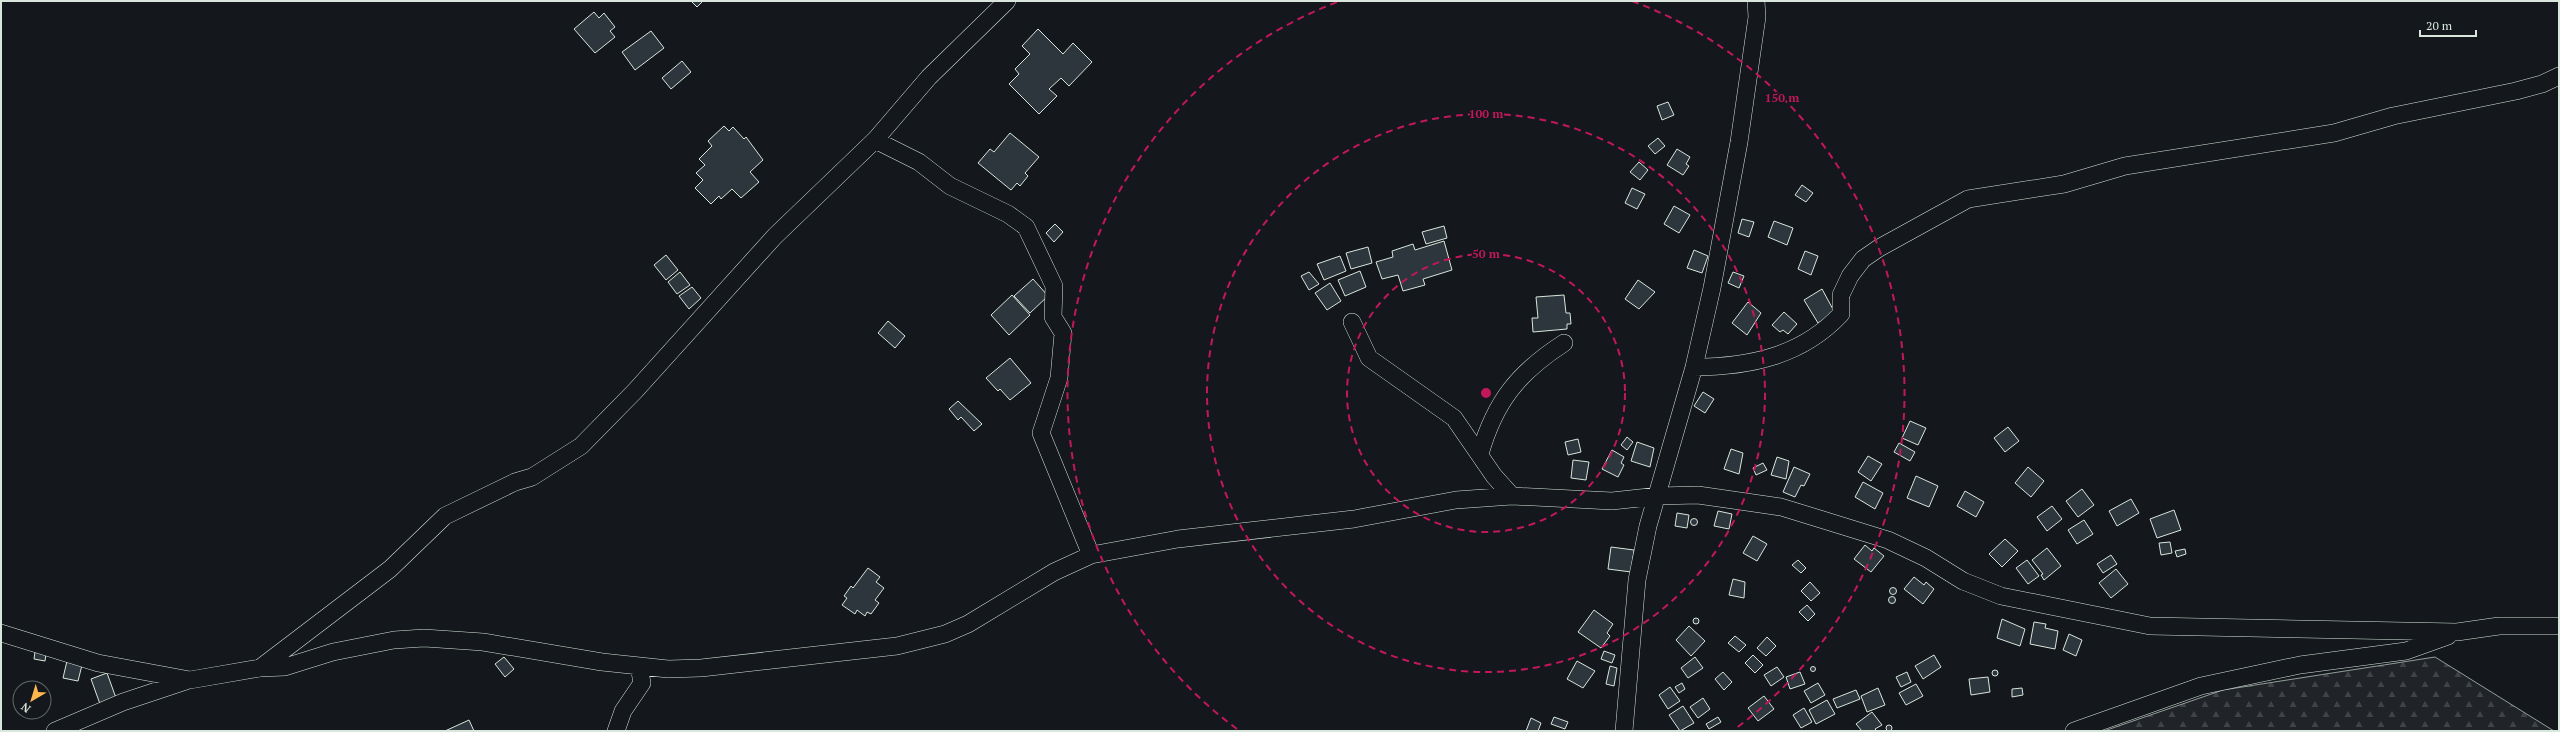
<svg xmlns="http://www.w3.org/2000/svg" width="2560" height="732" font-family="'PT Serif',serif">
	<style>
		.forest { fill: url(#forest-firs); stroke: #939e99 }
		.building { fill: #2c363c; stroke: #d8e6dc }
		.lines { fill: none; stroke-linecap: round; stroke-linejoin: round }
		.minor-casing { stroke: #d8e6dc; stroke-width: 18 }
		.minor { stroke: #14181c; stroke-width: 17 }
		.ring { fill: none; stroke: #c2185b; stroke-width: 2; stroke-dasharray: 7 5 }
		.centre { fill: #c2185b; stroke: #14181c; stroke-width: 2 }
		.ring-label { font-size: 12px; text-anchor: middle; font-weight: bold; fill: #c2185b; stroke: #14181c; stroke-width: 3; stroke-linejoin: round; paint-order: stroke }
	</style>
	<defs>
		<pattern id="forest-firs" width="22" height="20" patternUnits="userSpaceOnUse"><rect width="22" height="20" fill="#202428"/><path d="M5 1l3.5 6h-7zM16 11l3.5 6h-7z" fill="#404447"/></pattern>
	</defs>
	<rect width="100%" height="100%" fill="#14181c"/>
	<path class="forest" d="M2435 657 2554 731H2104L2223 690Z"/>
	<path class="building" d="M691 1H703L697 7Z
		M594 12 599 18 604 13 615 27 610 31 615 37 595 53 574 29Z
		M1038 29 1063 54 1073 43 1092 62 1069 86 1061 78 1049 89 1057 96 1039 114 1009 84 1019 74 1015 69 1030 54 1022 46Z
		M651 31 664 48 635 70 622 52Z
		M682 61 691 72 671 89 662 78Z
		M1668 102 1674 115 1662 120 1657 106Z
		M724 126 729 131 733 127 744 139 746 137 763 160 750 172 759 182 741 198 732 189 721 199 719 196 711 204 695 188 703 180 696 173 705 165 699 159 712 146 708 141Z
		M1010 133 1039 157 1025 173 1028 176 1020 186 1017 183 1011 190 978 163 990 149 994 152Z
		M1658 138 1665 146 1655 154 1648 146Z
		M1677 149 1690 157 1686 164 1689 166 1683 175 1667 165Z
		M1639 162 1648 170 1640 180 1630 172Z
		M1802 185 1813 193 1806 202 1795 195Z
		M1632 188 1645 194 1637 209 1625 203Z
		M1674 206 1690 215 1679 233 1664 224Z
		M1742 219 1754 222 1749 237 1738 233Z
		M1774 221 1793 228 1787 245 1768 237Z
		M1055 224 1063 232 1054 242 1046 233Z
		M1444 226 1447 238 1426 244 1422 232Z
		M1444 241 1452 270 1423 279 1425 285 1403 291 1398 275 1382 279 1376 262 1393 257 1392 251 1413 244 1415 250Z
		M1368 247 1372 263 1351 269 1346 253Z
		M1694 250 1708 256 1702 273 1687 268Z
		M1805 251 1818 256 1811 275 1798 269Z
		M666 255 678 270 666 280 654 265Z
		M1340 256 1346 271 1324 280 1317 264Z
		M1360 271 1366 287 1345 296 1338 280Z
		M680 272 690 285 677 294 668 282Z
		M1309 272 1319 284 1309 290 1301 276Z
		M1733 272 1744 276 1739 288 1728 283Z
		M1033 279 1048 296 1030 313 1014 296Z
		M1638 280 1655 292 1639 309 1625 299Z
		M1330 283 1341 301 1327 310 1315 293Z
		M692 287 701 298 689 309 679 296Z
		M1822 289 1835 313 1818 323 1804 300Z
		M1012 295 1030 315 1009 335 991 315Z
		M1564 295 1566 313H1570L1571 324H1567V329L1533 332 1532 318H1538L1536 297Z
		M1748 302 1761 313 1747 335 1732 323Z
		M1784 312 1797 324 1788 334 1783 330 1780 332 1772 325Z
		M888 321 905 336 895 348 878 333Z
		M1010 358 1031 383 1010 400 1000 389 998 391 986 378Z
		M1703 392 1714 399 1705 413 1694 406Z
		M958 401 982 424 974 431 961 417 958 420 949 409Z
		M1910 421 1926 428 1918 445 1902 438Z
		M2008 427 2019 441 2005 452 1994 438Z
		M1627 437 1633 442 1627 450 1621 445Z
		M1578 439 1581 452 1568 455 1565 442Z
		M1637 442 1654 448 1650 467 1631 461Z
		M1899 443 1915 452 1910 461 1894 452Z
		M1731 449 1743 453 1739 474 1724 469Z
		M1612 450 1624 457 1621 463 1624 465 1618 477 1602 469Z
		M1868 456 1882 464 1871 481 1858 472Z
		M1777 457 1789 461 1786 479 1771 475Z
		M1573 460 1589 462 1586 480 1571 478Z
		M1763 463 1767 470 1756 475 1753 468Z
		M1794 467 1810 474 1804 486 1801 485 1795 497 1783 492Z
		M2028 467 2044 481 2031 497 2015 483Z
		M1916 476 1938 486 1929 507 1907 498Z
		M1863 482 1883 493 1875 509 1855 497Z
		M2082 489 2094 505 2078 517 2066 501Z
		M1965 491 1984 502 1976 517 1957 506Z
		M2131 499 2139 513 2117 526 2109 511Z
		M2052 506 2062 519 2047 531 2037 517Z
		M2174 510 2181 530 2157 538 2150 519Z
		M1718 511 1732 514 1729 529 1714 526Z
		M1677 513 1689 515 1687 528 1675 526Z
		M1690.5 522a3.5 3.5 0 1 1 7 0a3.5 3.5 0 1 1-7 0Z
		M2084 520 2093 534 2077 544 2068 530Z
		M1753 536 1767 544 1757 561 1743 553Z
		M2005 539 2018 551 2002 567 1989 554Z
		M2170 542 2172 553 2161 555 2159 543Z
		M1865 545 1872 551 1874 548 1884 556 1871 572 1854 559Z
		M1611 547 1634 550 1631 572 1608 569Z
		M2047 548 2061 566 2044 580 2041 575 2043 574 2032 560Z
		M2185 549 2186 554 2177 557 2175 551Z
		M2111 555 2117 564 2103 573 2097 564Z
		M1798 560 1806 568 1801 573 1792 565Z
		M2027 560 2039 576 2028 584 2016 568Z
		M868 568 880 577 876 582 884 588 875 600 879 603 871 614 867 612 865 616 857 610 855 614 842 605 847 598 844 596 851 586 853 588Z
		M2116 569 2128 584 2111 598 2099 583Z
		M1914 577 1924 585 1926 582 1934 589 1923 604 1904 589Z
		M1733 579 1745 582 1744 598 1729 595Z
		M1810 582 1820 593 1811 601 1801 591Z
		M1889.5 591a3.5 3.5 0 1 1 7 0a3.5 3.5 0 1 1-7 0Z
		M1888.5 600a3.5 3.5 0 1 1 7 0a3.5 3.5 0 1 1-7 0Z
		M1807 605 1815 614 1808 621 1799 612Z
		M1594 610 1613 624 1607 633 1610 636 1601 648 1578 632Z
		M1693 621a3 3 0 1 1 6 0a3 3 0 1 1-6 0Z
		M2002 619 2025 629 2020 646 1997 638Z
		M2034 622 2046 624 2045 628 2058 631 2055 649 2030 644Z
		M1689 626 1705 641 1691 656 1676 640Z
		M2069 634 2082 640 2076 656 2063 650Z
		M1735 636 1746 645 1739 652 1728 643Z
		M1767 637 1776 646 1766 656 1757 648Z
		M1604 651 1615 655 1612 663 1601 659Z
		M35 652 46 654 45 661 34 659Z
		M1753 655 1763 665 1755 673 1745 663Z
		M1934 655 1941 667 1923 679 1915 666Z
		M504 657 514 669 505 677 495 664Z
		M1695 657 1703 668 1688 678 1681 668Z
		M67 661 82 665 78 681 63 678Z
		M1577 661 1595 671 1583 688 1567 679Z
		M1610 666 1617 668 1614 686 1606 684Z
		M1810.5 669a2.5 2.5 0 1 1 5 0a2.5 2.5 0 1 1-5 0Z
		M1777 667 1784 677 1771 686 1764 675Z
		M1992 673a3 3 0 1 1 6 0a3 3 0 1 1-6 0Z
		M1723 672 1732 682 1724 690 1715 679Z
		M1800 672 1805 684 1790 689 1786 677Z
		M1907 672 1911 682 1901 687 1896 677Z
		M107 673 116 698 100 704 91 679Z
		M1988 677 1990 692 1971 695 1969 679Z
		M1682 683 1685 689 1679 693 1675 687Z
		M1818 683 1825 695 1811 703 1804 691Z
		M1916 684 1923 696 1906 705 1899 693Z
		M1670 687 1680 701 1668 709 1659 695Z
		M1878 688 1885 705 1867 712 1861 696Z
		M2022 688 2023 695 2012 697V689Z
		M1856 690 1860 699 1837 708 1833 699Z
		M1764 696 1774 709 1758 721 1748 708Z
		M1703 698 1710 709 1698 718 1690 707Z
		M1827 700 1835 714 1816 724 1809 710Z
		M1683 706 1694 723 1680 731 1669 715Z
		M1804 708 1812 722 1801 728 1793 715Z
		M1872 712 1882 725 1875 729 1877 731H1862L1856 724Z
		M1554 717 1568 722 1565 729 1551 724Z
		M1718 717 1721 722 1709 729 1706 724Z
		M1531 718 1541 723 1538 731H1526Z
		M469 720 474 731H445Z
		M1886 728a3 3 0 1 1 6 0a3 3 0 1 1-6 0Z"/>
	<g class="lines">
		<defs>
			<path id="minor" d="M875 140 919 162 950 186 1008 214 1026 227 1054 286 1053 317 1063 333 1059 378 1041 433 1091 555
				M1352 322 1369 358 1454 418 1494 476 1512 496
				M1694 367C1749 367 1802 356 1841 314V295L1850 276 1863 259 1879 248 1968 199 2064 184 2125 166 2334 133 2393 116 2516 91 2542 84 2559 76
				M1480 454C1495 401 1519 372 1564 343
				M1 633 98 663 190 680 260 668 285 667 333 652 394 640 424 638 483 642 602 662 668 669 701 668 897 646 945 634 968 624 1054 572 1091 555 1178 539 1354 519 1456 500 1512 496 1612 501 1658 496 1698 495 1781 507 1888 540 1926 558 1963 581 2001 596 2150 626 2457 632 2499 626H2559
				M260 668 390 569 445 516 515 482 532 477 581 446 635 391 775 236 875 140 929 77 1007 1
				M55 731 123 702 186 681
				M616 731 623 711 642 683 639 666
				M1624 731 1637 580 1648 526 1694 367 1712 288 1739 142 1757 17 1756 1
				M2074 731 2201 686 2300 665 2406 651 2448 636"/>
		</defs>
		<use href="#minor" class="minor-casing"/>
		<use href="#minor" class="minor"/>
	</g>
	<g class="ring">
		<circle cx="1486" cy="393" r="139"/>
		<circle cx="1486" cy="393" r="279"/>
		<path d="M1237 729A418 418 0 0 1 1340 1M1632 1A418 418 0 0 1 1735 729"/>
	</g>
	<circle cx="1486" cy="393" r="6" class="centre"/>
	<g class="ring-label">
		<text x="1782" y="102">150 m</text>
		<text x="1486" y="118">100 m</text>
		<text x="1486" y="258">50 m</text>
	</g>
	<rect width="2560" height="732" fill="none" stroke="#d8e6dc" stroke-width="4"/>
	<g transform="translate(32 700) rotate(218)"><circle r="19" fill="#14181c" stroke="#626a69"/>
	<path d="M0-3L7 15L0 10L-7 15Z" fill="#ffb74d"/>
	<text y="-6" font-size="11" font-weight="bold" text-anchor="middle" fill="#d8e6dc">N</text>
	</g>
	<path d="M2420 30v6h56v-6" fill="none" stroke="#d8e6dc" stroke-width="2"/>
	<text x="2426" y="30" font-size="12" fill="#d8e6dc" stroke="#14181c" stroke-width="3" paint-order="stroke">20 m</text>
</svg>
